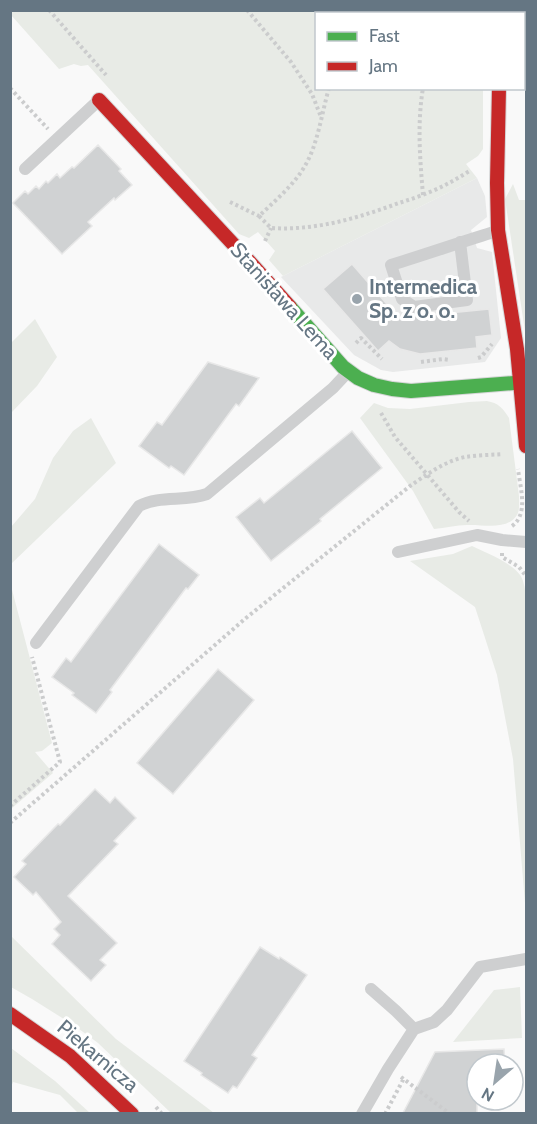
<svg xmlns="http://www.w3.org/2000/svg" width="537" height="1124" font-family="Cabin,sans-serif">
	<style>
		.built { fill: #e8e9e9 }
		.green { fill: #e8ebe6 }
		.building { fill: #d0d2d3; stroke: #e8e8e8; stroke-width: 1.5 }
		.lines { fill: none; stroke-linecap: round; stroke-linejoin: round }
		.fast-casing { stroke: #d5d6d7; stroke-width: 16 }
		.jam-casing { stroke: #d5d6d7; stroke-width: 16 }
		.path { stroke: #cbcccd; stroke-width: 4; stroke-dasharray: 3 3; stroke-linecap: butt }
		.lane { stroke: #cecfd0; stroke-width: 12 }
		.street { stroke: #cecfd0; stroke-width: 24 }
		.fast { stroke: #4caf50; stroke-width: 14 }
		.jam { stroke: #c62828; stroke-width: 14 }
		.poi-dot { fill: #99a4ac; stroke: #fff; stroke-width: 2 }
		.labels { text-anchor: middle; stroke-width: 6; stroke-linejoin: round; paint-order: stroke }
		.poi-label { font-size: 21px; font-weight: bold; fill: #657683; stroke: #fff; text-anchor: start }
		.street-label { font-size: 21px; fill: #657683; stroke: #fff }
	</style>
	<rect width="100%" height="100%" fill="#f9f9f9"/>
	<path class="built" d="M477 178 485 196 487 217 471 230 477 248 492 252 501 338 485 362 393 372 381 370 354 355 281 277Z"/>
	<path class="green" d="M10 11H482V14H316V88L483 89V149L478 156 466 164 477 178 283 276 269 260 275 251 258 232 249 238 239 234 88 65 81 66 74 64 59 69 11 15Z
		M513 184 519 200H526V338L505 199Z
		M35 319 57 357 37 386 11 413V343Z
		M487 401C498 403 503 408 509 418L519 496C519 502 520 510 517 515 507 531 483 524 467 525 456 525 445 528 434 529L413 491 360 418 374 403 388 408 410 409 469 402Z
		M91 418 116 463 11 564V527L35 499 53 458 73 431Z
		M472 546C486 553 519 565 523 581 527 593 526 607 526 620V915L513 759 497 675 475 607 410 561 453 554Z
		M10 582 52 743 42 751 35 752 53 773 11 809Z
		M10 935 116 1039 214 1113H171L98 1043 75 1026 32 999 11 987Z
		M520 987 522 1038 453 1042 494 990Z
		M11 1048 55 1081 90 1113H78L60 1095 13 1082 11 1087Z"/>
	<path class="building" d="M98 145 121 169 119 171 132 185 115 200 114 198 88 222 92 226 62 254 13 203 25 191 28 194 36 186 39 189 46 181 48 183 57 174 60 178 72 167 74 168Z
		M352 264 399 318 489 309 492 335 476 337 477 348 420 354 400 349 389 341 378 351 323 289Z
		M208 362 259 378 239 406 236 404 184 475 171 466 169 468 139 446 157 422 162 425Z
		M352 431 382 468 320 519 321 521 271 561 236 517 260 498 264 503Z
		M159 544 199 575 188 589 186 588 110 690 112 692 96 713 72 695 74 693 52 677 66 658 71 662Z
		M218 669 254 700 173 794 137 763Z
		M95 789 110 803 115 797 136 818 114 841 118 844 68 896 117 943 100 960 106 965 91 981 52 944 60 935 54 929 61 922 36 892 33 895 14 877 26 864 22 861 58 824 60 825Z
		M260 947 279 959 280 957 307 975 252 1055 257 1058 237 1088 233 1086 228 1093 201 1075 202 1073 184 1061Z
		M504 1049 505 1064H477V1113H403L435 1052Z"/>
	<g class="lines">
		<defs>
			<path id="fast" d="M290 307 343 367 358 378 374 385 392 389 411 391 526 382"/>
			<path id="jam" d="M499 88 497 183 498 230 517 349 526 446
				M99 100 247 259 290 307
				M10 1014 70 1056 132 1114"/>
		</defs>
		<use href="#fast" class="fast-casing"/>
		<use href="#jam" class="jam-casing"/>
		<path class="path" d="M49 10 106 75
			M247 10 291 62 312 94 321 117
			M436 10V14
			M344 14V10
			M10 88 48 129
			M329 88C322 112 318 143 306 164 295 184 276 200 259 216L271 228C315 231 358 218 399 203 415 198 432 192 447 184 455 180 463 175 471 170
			M423 195C420 159 417 124 423 88
			M230 202 259 216
			M265 241 271 228
			M356 343 361 338 382 359
			M478 358 481 357 492 344
			M421 362 443 359 450 360
			M381 413 395 437 459 512 469 521
			M512 526C529 514 520 487 518 469
			M502 553V557L519 567 526 576
			M10 806 60 762 32 657
			M10 823 246 618 410 486C426 475 445 461 465 457 477 455 491 455 503 454
			M401 1077 450 1114
			M156 1107 162 1114
			M385 1114 404 1078"/>
		<path class="lane" d="M25 169 99 100
			M460 242 467 300 414 307 402 299 391 265C427 254 461 242 497 231
			M398 552 477 535 502 540 526 542
			M36 643 139 506C160 495 185 502 207 494L333 388 347 373
			M371 989 396 1011 414 1029
			M362 1114 388 1069 414 1029 434 1022 447 1010 480 967 526 959"/>
		<path class="street" d="M501 10V14"/>
		<use href="#fast" class="fast"/>
		<use href="#jam" class="jam"/>
	</g>
	<circle class="poi-dot" cx="357" cy="299" r="6"/>
	<g class="labels">
		<g class="poi-label">
			<text x="369" y="294">Intermedica<tspan x="369" dy="24">Sp. z o. o.</tspan></text>
		</g>
		<g class="street-label">
			<text transform="translate(284 301) rotate(48)" y="7">Stanisława Lema</text>
			<text transform="translate(98 1056) rotate(40)" y="7">Piekarnicza</text>
		</g>
	</g>
	<rect width="537" height="1124" fill="none" stroke="#657683" stroke-width="24"/>
	<rect x="315" y="12" width="210" height="78" fill="#ffffff" stroke="#c1c8cd" stroke-width="1.5"/>
	<rect x="327" y="32" width="30" height="9" fill="#4caf50" stroke="#c1c8cd" stroke-width="1.5"/>
	<text x="369" y="42" font-size="18" fill="#657683">Fast</text>
	<rect x="327" y="62" width="30" height="9" fill="#c62828" stroke="#c1c8cd" stroke-width="1.5"/>
	<text x="369" y="72" font-size="18" fill="#657683">Jam</text>
	<g transform="translate(495 1082) rotate(209)"><circle r="28" fill="#ffffff" stroke="#c1c8cd" stroke-width="1.5"/>
	<path d="M0-4.5L10 22L0 15L-10 22Z" fill="#99a4ac"/>
	<text y="-9" font-size="16" font-weight="bold" text-anchor="middle" fill="#657683">N</text>
	</g>
</svg>
